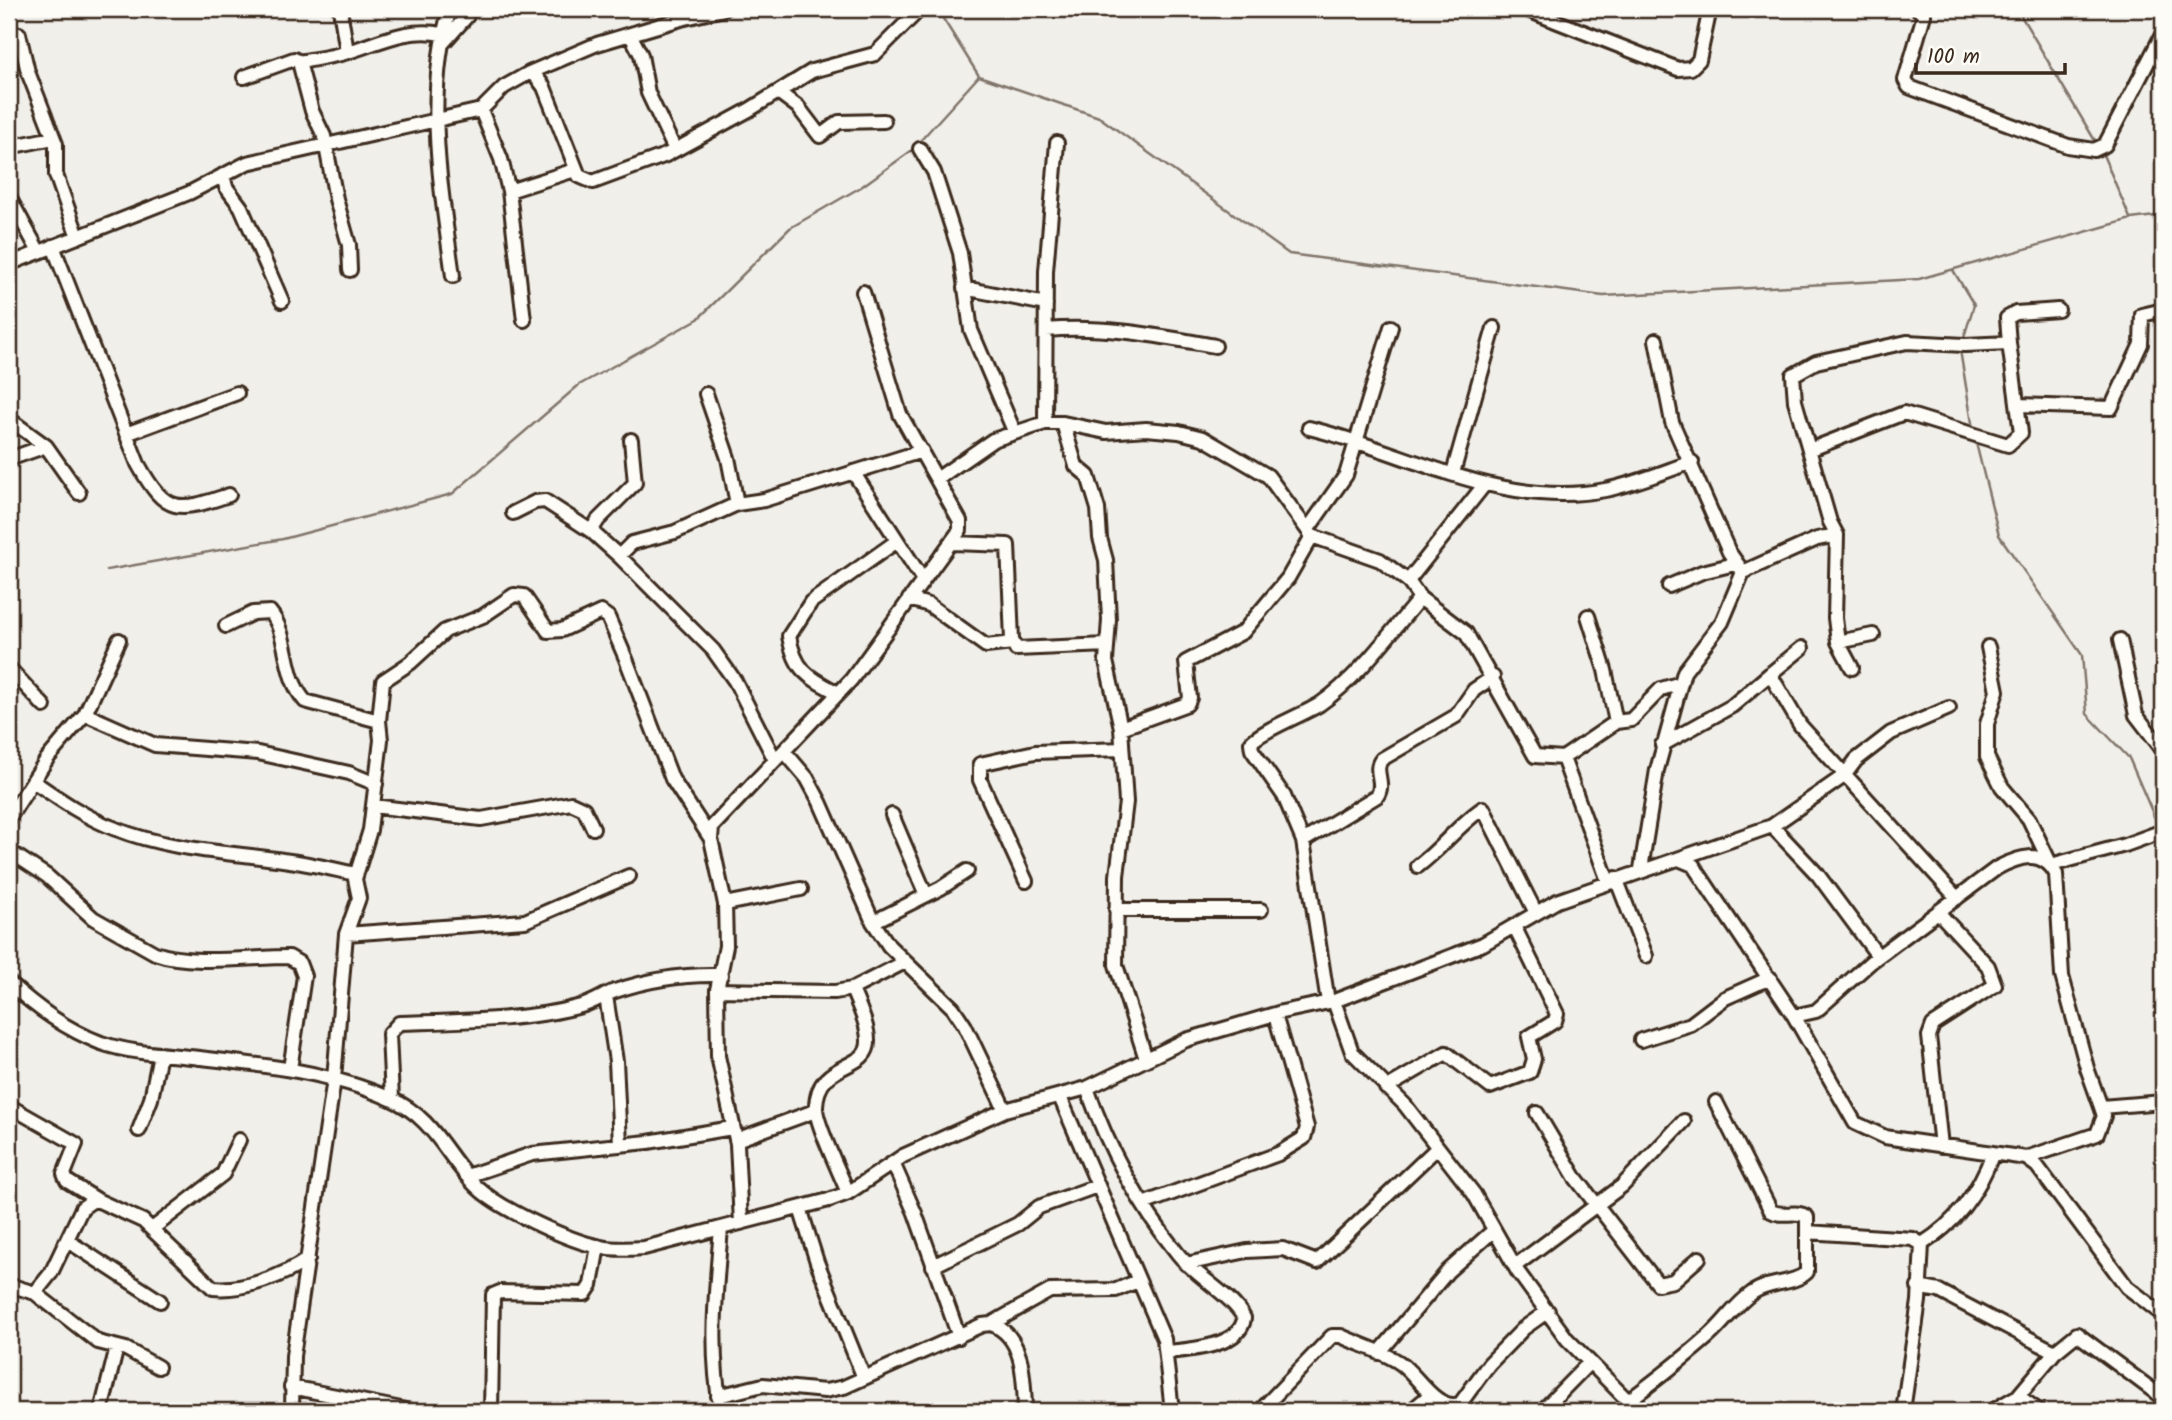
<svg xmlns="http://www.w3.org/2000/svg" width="2172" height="1420" font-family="Kalam,sans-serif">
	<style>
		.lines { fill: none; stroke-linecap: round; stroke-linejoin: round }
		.stream { stroke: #80746b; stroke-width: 2.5 }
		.street-casing { stroke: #3b2a1e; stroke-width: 18 }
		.street { stroke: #fdfcf7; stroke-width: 12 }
	</style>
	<rect width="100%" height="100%" fill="#f1efea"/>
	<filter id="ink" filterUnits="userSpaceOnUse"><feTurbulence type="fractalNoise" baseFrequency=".0143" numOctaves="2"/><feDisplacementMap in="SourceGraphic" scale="14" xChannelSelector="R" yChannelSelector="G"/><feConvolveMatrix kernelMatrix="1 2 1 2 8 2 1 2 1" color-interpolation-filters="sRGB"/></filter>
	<g filter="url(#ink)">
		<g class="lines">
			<path class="stream" d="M937 9 979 76 1099 117 1289 254 1603 296 1919 279 2131 219 2163 215
				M2017 9 2097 144
				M2101 150 2130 218
				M1953 270 1974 305 1963 340
				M1960 350 1973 429
				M1975 439 1999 535 2082 655 2087 714 2129 758 2159 828
				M107 570 283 539 452 494 579 385 698 319 790 228 861 187 911 151 979 76"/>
			<defs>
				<path id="street" d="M340 9 347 52
					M450 9C424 95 441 188 453 276
					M1525 9 1678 69 1691 68 1699 60 1710 9
					M1918 9 1924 15 1905 80 1909 87 2068 146 2094 150 2105 145 2163 33
					M681 19 724 9
					M19 34 28 72 56 144V175L78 237
					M631 36 641 55 648 93 675 150
					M443 43 467 16 469 9
					M299 62C315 59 332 57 348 52 380 42 408 27 442 34
					M529 73 597 44 681 19 690 9
					M244 77 294 59 299 62 312 111 324 136 336 199 349 245 350 270
					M778 92 798 107 820 136 839 122 884 121
					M481 110 501 159 509 191 524 320
					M9 147 53 138
					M920 149 934 172 960 253 971 330 1014 431
					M223 175 226 187 241 207 282 301
					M509 191 575 170
					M9 197 39 252
					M53 246 138 464C166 515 178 512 229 495
					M9 264 189 193 247 163 481 110 504 87 529 73 535 75 544 87 579 176 593 182 666 155 749 110 812 71 875 54 920 9
					M964 288 1046 304
					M1046 330C1104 325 1158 336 1215 346
					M1656 340 1672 422 1729 552 1743 572
					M706 394 728 458 737 504
					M2018 405 2111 408 2141 344 2142 315 2163 310
					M9 419 46 446 79 493
					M1045 423 1046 271 1057 143
					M1063 423 1076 466 1088 476 1098 509 1100 538 1106 560 1109 620 1106 661 1121 728 1126 802 1117 876 1116 965 1146 1059
					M1309 428C1406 451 1502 510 1605 490 1635 484 1663 472 1692 462
					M126 434 237 393
					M1809 450 1904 413 2008 445 2021 433 2009 343
					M9 459 46 446
					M853 472 923 580
					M1453 473 1494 328
					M937 479 993 440 1045 423H1063L1106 432 1146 429 1179 432 1203 438 1268 476 1312 536 1380 560 1408 581 1420 598 1466 633 1535 756 1563 758 1616 722 1605 670 1588 616
					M513 513 535 502 545 501 591 531 619 556 713 650 735 681 775 760
					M1308 529 1346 475 1391 327
					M591 531 598 520 635 483 631 440
					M1837 535 1835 618 1838 642 1852 668
					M953 543 1008 545 1012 640 1016 649 1107 645
					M619 556 632 543 675 532 737 504 764 500 922 451
					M1408 581 1485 484
					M1669 586 1702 572 1735 564
					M909 599 929 605 986 646 1013 643
					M226 626 253 613 270 612C290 636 282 675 305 701L379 721
					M2120 640 2136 715 2163 750
					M1838 642 1873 635
					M1988 647 1997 691 1987 724V757L2002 787 2029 819 2051 865 2125 845 2163 831
					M9 668 44 706
					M1770 674 1802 648
					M838 693C808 677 795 671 789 636L811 602 897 541
					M85 714 155 745 258 753 349 773 376 784
					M1616 722 1631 720 1661 689 1681 683
					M1121 728 1187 704 1190 698 1186 662 1243 632 1288 578 1312 536
					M1662 745 1732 706 1770 674 1800 725 1957 898
					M784 751 807 778 820 802 873 922 889 946 953 1008 965 1026 1005 1110
					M1563 758 1608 881
					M33 781C59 799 86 818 116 829 169 850 227 852 283 860 308 863 332 869 356 874
					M373 806 481 819 571 803 584 809 593 828
					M892 815 926 895
					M9 818 47 759 85 714 119 640
					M1772 826 1818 875 1878 956
					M1303 841 1377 796C1386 783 1372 770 1382 759L1456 716 1474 690 1493 677
					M9 851 47 876 93 918 155 953C191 966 251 957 289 957L299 963 304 976 290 1069
					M1681 860 1693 865 1794 1016 1855 1123 1885 1137 2026 1158 2037 1166 2127 1287 2163 1315
					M1418 866C1443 847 1458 825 1483 808L1536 913
					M1641 869 1657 770 1684 672 1722 622 1743 572 1817 539 1837 535 1830 522 1795 401 1793 375 1816 362 1907 342 1965 345 2009 343 2007 318 2016 313 2058 310
					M1616 878 1646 956
					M1026 881 980 780V764L1035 752 1122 749
					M725 904 801 889
					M1116 910H1261
					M1938 912 1988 966 1995 985 1933 1025 1929 1036 1941 1146
					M873 922 941 888 967 871
					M346 934 525 921 629 876
					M9 983C37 1008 65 1029 101 1043 133 1054 167 1054 200 1058 265 1065 331 1072 391 1099 435 1118 446 1157 478 1188 500 1209 571 1242 601 1247 615 1250 630 1249 644 1248L829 1200 848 1193 903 1156 1005 1110 1087 1088 1186 1040 1282 1012 1334 1001 1352 1052 1405 1105 1474 1194 1518 1272 1567 1339 1638 1411
					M717 990 835 992 852 989 905 962
					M606 996 616 1061 620 1144
					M1334 1001 1483 944 1557 901 1772 826 1844 776 1856 760 1891 733 1949 708
					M1328 1002 1303 841 1284 796 1252 750 1251 743C1258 732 1305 714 1320 704 1360 676 1389 634 1420 598
					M1794 1016 1816 1011 1872 961 1997 868C2018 857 2042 848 2056 874L2062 976 2087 1068 2101 1107
					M1641 1040 1691 1024 1725 998 1770 978
					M1087 1088C1108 1148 1138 1204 1178 1254 1195 1276 1232 1295 1244 1318 1241 1347 1188 1350 1166 1352
					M1386 1088 1446 1053 1490 1087 1530 1072 1534 1059 1529 1037 1555 1021 1557 1014 1514 926
					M1060 1097 1164 1339 1172 1411
					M392 1099 389 1034 399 1023C455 1021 527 1021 581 1006 593 1003 604 995 615 991 650 979 685 974 721 975
					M9 1106 76 1144 64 1174 67 1181 99 1201 143 1221 213 1288C243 1291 284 1276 308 1259
					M1537 1113 1575 1177 1658 1284 1673 1281 1699 1258
					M139 1130 151 1099 160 1054
					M736 1140 815 1111
					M2026 1158 2097 1134 2104 1116 2101 1107 2163 1102
					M893 1163 915 1213 959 1337
					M467 1176 532 1154 648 1142 732 1128
					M848 1193C841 1175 815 1122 816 1107 817 1059 869 1072 868 1041 868 1024 858 1005 852 989
					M1143 1204 1278 1154 1304 1138 1307 1127 1275 1015
					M800 1208 817 1262 864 1378
					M741 1223 737 1144 718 1056 717 990 726 946 725 904 711 839 712 827 851 680 960 530V521L900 414 863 292
					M721 1228C716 1292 709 1348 721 1411
					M152 1229 223 1174 239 1140
					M1807 1232 1913 1239 1922 1244 1919 1301 1903 1411
					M68 1241 160 1301
					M1922 1244C1956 1223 1979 1191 1993 1153
					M1186 1264 1247 1251 1283 1249 1317 1262 1436 1149
					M933 1266 1018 1224 1039 1207 1097 1186
					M1515 1266 1622 1186 1684 1121
					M9 1285 35 1293 98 1342 126 1349 158 1367
					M1918 1287 1939 1291 2055 1352
					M35 1293 51 1273 82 1208 92 1201H99
					M991 1324C1025 1336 1024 1381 1025 1411
					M1379 1353 1448 1271 1494 1230
					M291 1387 411 1411
					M718 1396 763 1385 825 1391 844 1387 982 1325 991 1324 1050 1291 1116 1290 1138 1281
					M2018 1396 2039 1411
					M1628 1401C1656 1380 1683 1359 1709 1336 1725 1322 1735 1305 1752 1293 1768 1281 1794 1285 1807 1272V1217C1796 1209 1783 1218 1771 1211L1716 1102
					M101 1411 117 1347
					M292 1411 293 1356 334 1079 346 934 359 898 355 879 370 830 381 740 379 721 383 681 410 663 445 631 483 616 514 595 524 596 548 631 562 630 601 612 608 617 626 659 672 779 711 839
					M491 1411 493 1295 500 1292 585 1294 591 1285 598 1246
					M1260 1411 1332 1336H1341C1360 1345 1383 1351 1400 1363 1417 1374 1436 1412 1460 1404L1489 1364 1524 1328 1548 1311
					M1411 1411 1431 1394
					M1542 1411 1589 1363
					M1992 1411 2018 1396 2055 1352 2077 1334 2163 1398"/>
			</defs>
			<use href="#street" class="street-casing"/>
			<use href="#street" class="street"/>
		</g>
	</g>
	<rect width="2172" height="1420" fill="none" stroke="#fdfcf7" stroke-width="35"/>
	<rect x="18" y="18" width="2137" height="1385" fill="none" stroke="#3b2a1e" stroke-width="2.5" filter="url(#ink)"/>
	<path d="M1916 63v10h149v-10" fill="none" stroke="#3b2a1e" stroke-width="3.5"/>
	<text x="1927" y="63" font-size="21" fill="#3b2a1e" stroke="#fdfcf7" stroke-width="5" paint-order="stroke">100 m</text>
</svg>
